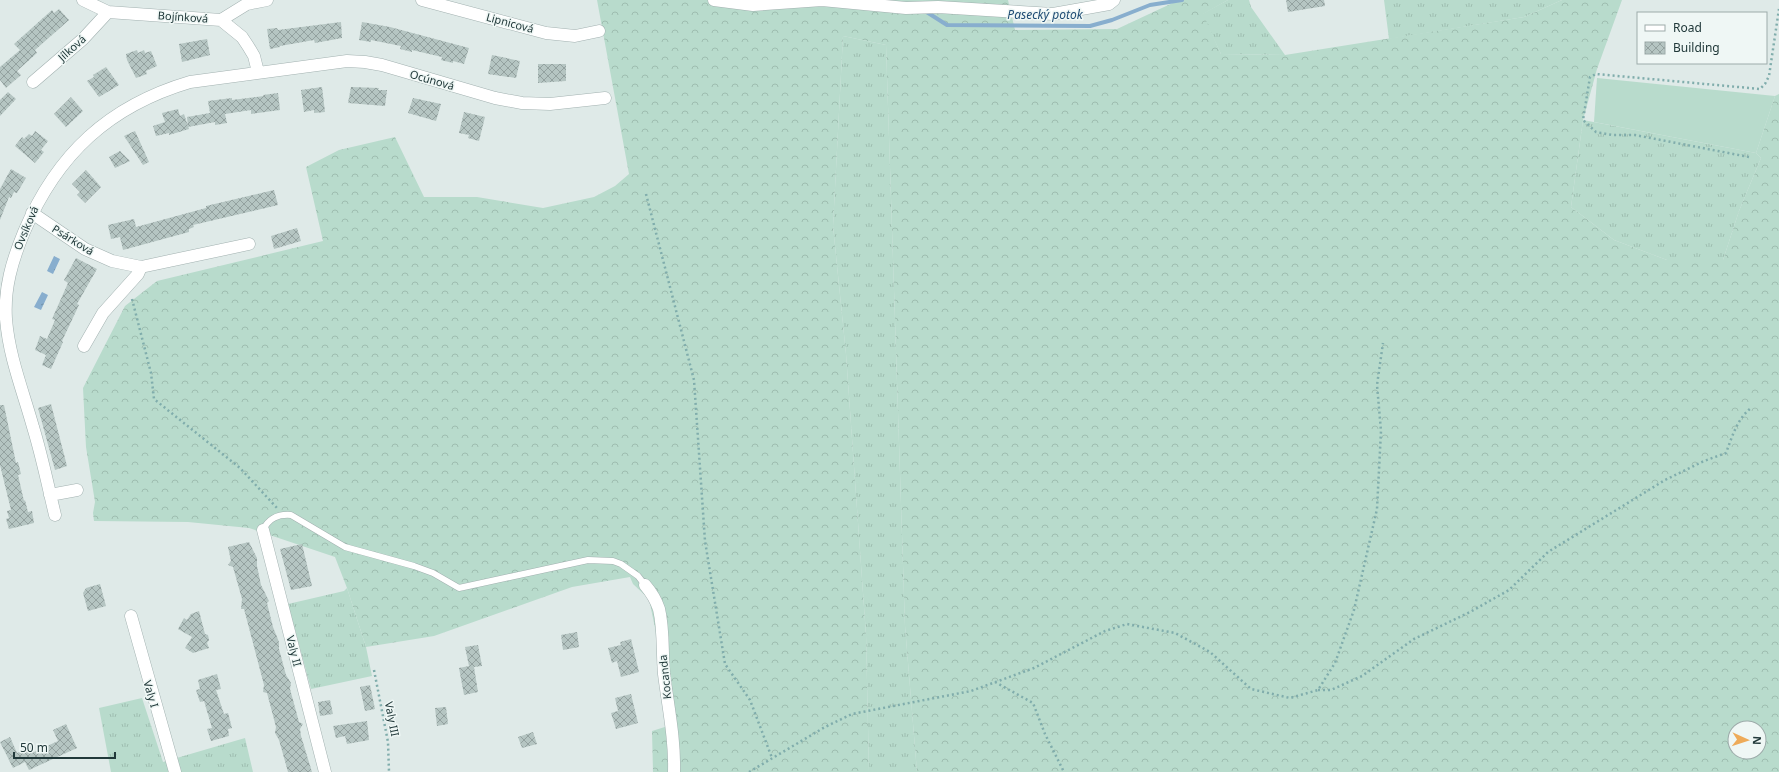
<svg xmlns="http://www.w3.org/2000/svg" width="1779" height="772" font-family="'Noto Sans',sans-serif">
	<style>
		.grass { fill: url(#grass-tufts) }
		.forest { fill: url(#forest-crowns); fill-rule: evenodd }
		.garden { fill: #b8dbcc }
		.water { fill: url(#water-ripples) }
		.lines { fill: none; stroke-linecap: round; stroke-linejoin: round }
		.stream { stroke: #88aece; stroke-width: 4 }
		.building { fill: url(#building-cross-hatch) }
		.lane-casing { stroke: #a2b1b0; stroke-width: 7 }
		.street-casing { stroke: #a2b1b0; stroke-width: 13 }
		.path { stroke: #80adac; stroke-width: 2.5; stroke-dasharray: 2 3; stroke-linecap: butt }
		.lane { stroke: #fff; stroke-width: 6 }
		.street { stroke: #fff; stroke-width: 12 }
		.labels { text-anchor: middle; stroke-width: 3; stroke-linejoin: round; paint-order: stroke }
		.street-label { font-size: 11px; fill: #21393a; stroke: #eff7f5 }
		.water-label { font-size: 12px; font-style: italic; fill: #1d4b73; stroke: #eff7f5 }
	</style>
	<defs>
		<pattern id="grass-tufts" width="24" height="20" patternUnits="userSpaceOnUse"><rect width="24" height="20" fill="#b8dbcc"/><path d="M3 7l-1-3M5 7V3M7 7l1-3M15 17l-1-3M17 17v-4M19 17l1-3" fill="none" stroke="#9ebdb0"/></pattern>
		<pattern id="forest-crowns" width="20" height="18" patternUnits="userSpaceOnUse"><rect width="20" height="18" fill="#b8dbcc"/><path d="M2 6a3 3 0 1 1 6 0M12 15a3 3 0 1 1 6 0" fill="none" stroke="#9ebdb0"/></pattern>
		<pattern id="water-ripples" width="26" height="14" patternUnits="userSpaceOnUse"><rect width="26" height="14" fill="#88aece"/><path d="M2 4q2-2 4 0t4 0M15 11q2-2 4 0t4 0" fill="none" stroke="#6f8fa8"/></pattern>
		<pattern id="building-cross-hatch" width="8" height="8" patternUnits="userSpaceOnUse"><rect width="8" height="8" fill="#b5c5c2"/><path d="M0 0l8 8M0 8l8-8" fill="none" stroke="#93a19f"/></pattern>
	</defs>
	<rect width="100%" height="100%" fill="#dfeae8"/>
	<path class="grass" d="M1228 0H1249L1251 7 1285 55 1221 54 1202 14Z
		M1384 0H1562L1524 17 1389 39Z
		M843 36 886 45 905 626 917 772H869L866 635 846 354 833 226Z
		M1583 120 1756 153 1761 158 1739 211 1723 260H1667L1614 240 1571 207Z
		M347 588 366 647 372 676 311 689 288 604 344 591Z
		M142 698 163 762 245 738 253 772H111L99 708Z"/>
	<path class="forest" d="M597 0H1008L1015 30 1117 29 1179 0H1228L1203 14 1221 54 1285 55 1524 17 1562 0H1622L1597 69 1583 120 1571 207 1614 240 1667 260H1723L1739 211 1761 158 1756 153 1775 96 1779 94V772H917L905 626 886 45 843 36 833 226 846 354 866 635 869 772H653L652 731 668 726 664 671 649 599 633 584 630 577 572 587 434 636 366 647 347 588 335 557 249 528 188 522 94 521 93 513 95 502 86 447 83 388 125 306 157 281 323 241 306 167 339 150 395 137 424 197H477L543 208 594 197 615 186 629 174ZM1735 728H1759V752H1735Z"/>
	<path class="garden" d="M1597 78 1775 96 1756 153 1594 122Z"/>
	<path class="water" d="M54 256 60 259 53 274 47 271Z
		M42 292 48 295 41 310 34 307Z"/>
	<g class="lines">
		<path class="stream" d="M925 11 947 25 1090 26 1112 20 1150 5 1182 0"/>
	</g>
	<path class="building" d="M1286 0H1324L1325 6 1288 12Z
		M59 9 69 20 35 50 37 53 17 71 21 75 6 88 0 80V67L20 50 14 44 52 10 54 13Z
		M341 22 342 38 315 43 314 40 280 46V47L270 49 267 29 277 28 278 30Z
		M362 22 390 27 469 48 464 64 453 61V63L441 60 442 57 412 50V52L400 49 401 46 371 40V42L359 40Z
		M207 39 210 55 182 62 179 44Z
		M137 50 138 53 144 50 145 53 151 51 157 66 146 71 147 74 136 78 127 60 126 54Z
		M492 55 520 61 516 78 488 74Z
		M538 64H566V81L538 83Z
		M106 67 119 85 99 97 87 81 94 77 93 75Z
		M322 87 325 112 314 113V110L304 112 301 90Z
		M351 87 379 88 378 90H387L385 106 348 103Z
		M8 92 16 99 0 116V100Z
		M278 93 280 110 251 114V110L225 114 227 123 215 125V122L188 127 187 117 210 113 208 101 232 98V100L264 96 263 95Z
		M71 97 83 111 66 127 54 114Z
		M413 98 441 104 436 121 408 113Z
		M178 109 180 116 184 114 189 129 169 135V133L156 136 153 126 165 122 162 113Z
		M464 112 485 117 479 141 468 138 469 135 459 133Z
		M35 131 48 141 41 150 44 152 35 163 15 146 22 137 24 139 29 134 32 136Z
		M135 131 149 162 143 165 124 136Z
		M120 151 130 161 115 168 109 157Z
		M11 169 26 178 17 193 14 192 11 198 9 197 0 220V189Z
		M86 170 101 187 85 203 77 195 80 192 72 184Z
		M274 190 278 205 193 225 194 227 189 229V232L123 250 120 237 111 239 108 225 134 219 136 227 206 208V206Z
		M297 228 301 241 274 249 271 236Z
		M76 258 97 269 77 304 79 305 62 341 63 342 51 369 42 365 46 355 35 350 40 336 47 339 55 320 52 319 68 283 64 280Z
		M51 404 67 466 55 470 38 408Z
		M0 405H4L16 463 18 462 21 474 18 475 24 501 25 500 28 512 32 511 34 523 9 529 6 519 9 518 7 511 11 510 0 465Z
		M249 542 257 558V566L261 585 269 601 267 603 273 627 279 642V649L286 675 291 683 290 689 299 722 303 724 300 729 301 736 312 772H288L279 740 275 733 276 727 267 693 263 692 264 685 244 609H241L242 599 233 567 228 565 231 561 228 547Z
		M302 544 312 586 291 590 280 549Z
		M100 584 106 606 88 611 83 593 86 588Z
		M199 611 205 634 208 635 209 640 207 643 209 648 193 653 185 648 192 637 178 629 184 618 187 620 191 614Z
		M577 632 579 647 563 650 561 635Z
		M631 639 639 672 621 677 617 661 612 663 608 648 621 645 620 642Z
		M478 645 482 666 474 667 478 692 464 695 459 668 469 666 465 647Z
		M217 674 221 689 216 690 224 714 228 713 232 728 228 729 229 736 211 741 207 729 212 728 204 701 200 702 196 690 200 689 198 680Z
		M370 685 375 709 365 711 360 687Z
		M631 694 638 723 616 729 611 713 618 711 615 698Z
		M330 700 333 714 320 716 318 702Z
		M446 707 448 724 437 726 435 708Z
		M367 721 369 740 347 744 345 736 336 738 333 726Z
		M66 724 77 748 29 770 25 762 13 768 0 742 10 737 17 753 31 746 34 752 58 741 53 730Z
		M533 732 537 744 522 748 518 737Z"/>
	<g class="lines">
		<defs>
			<path id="lane" d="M263 530C269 518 278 514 291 515L345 547 414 566 433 573 459 588 588 560 613 561 621 564 638 576 645 585"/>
			<path id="street" d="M83 0 108 12 221 20 242 37 248 46 254 56 258 72
				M422 0 546 33 575 36 599 31
				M714 0 753 5 822 0 906 8 938 7 1053 14 1109 4 1114 0
				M221 20 247 4 267 0
				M33 82 83 39 108 12
				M32 213 85 249 112 261 141 267 249 244
				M84 346 103 313 138 274 141 267
				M50 495 77 490
				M55 515C48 486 42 456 33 427 23 391 9 357 6 319 4 288 12 261 24 232 57 154 109 106 190 82L347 61 365 62 382 65 495 98 522 103 550 104 605 98
				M263 530 325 772
				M645 585C651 592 656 600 659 609 664 630 662 652 664 674 668 706 675 739 674 772
				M131 616 175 772"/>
		</defs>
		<use href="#lane" class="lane-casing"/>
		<use href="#street" class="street-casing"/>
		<path class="path" d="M1749 157 1635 135H1612L1596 132 1583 120 1590 77 1596 74 1760 89 1765 84 1769 76 1779 9
			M646 194 694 380 705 541 725 664 750 700 772 758
			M132 299 151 373 154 399 240 468 277 508
			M374 670 388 742 389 772
			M995 682 1033 703 1045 734 1064 772
			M1318 690H1331L1362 676 1414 639 1470 612 1509 590 1548 552 1665 480 1704 461 1726 453C1732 437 1737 419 1751 408
			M749 772 825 727 852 714 971 691 1034 668 1105 631 1127 624 1175 633 1210 652 1251 689 1290 698 1318 690 1335 663 1354 610 1377 509 1381 431 1377 385 1383 343"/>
		<use href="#lane" class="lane"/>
		<use href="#street" class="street"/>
	</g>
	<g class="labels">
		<g class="street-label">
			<text transform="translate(183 17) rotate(4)" y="4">Bojínková</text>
			<text transform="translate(510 23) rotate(15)" y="4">Lipnicová</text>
			<text transform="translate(72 48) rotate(-42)" y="4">Jílková</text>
			<text transform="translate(432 80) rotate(16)" y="4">Ocúnová</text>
			<text transform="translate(26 228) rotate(-67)" y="4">Ovsíková</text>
			<text transform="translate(73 240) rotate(32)" y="4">Psárková</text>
			<text transform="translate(294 651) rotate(76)" y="4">Valy II</text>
			<text transform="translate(665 677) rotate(-96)" y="4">Kocanda</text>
			<text transform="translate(151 694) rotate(74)" y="4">Valy I</text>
			<text transform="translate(392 719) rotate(79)" y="4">Valy III</text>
		</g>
		<g class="water-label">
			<text x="1045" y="19">Pasecký potok</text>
		</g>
	</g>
	<rect x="1637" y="12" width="130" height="52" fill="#eff7f5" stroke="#9dabaa"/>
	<rect x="1645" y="25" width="20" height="6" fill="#ffffff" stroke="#9dabaa"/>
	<text x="1673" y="32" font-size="12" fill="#21393a">Road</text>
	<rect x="1645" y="42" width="20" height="12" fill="url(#building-cross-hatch)" stroke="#9dabaa"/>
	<text x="1673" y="52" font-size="12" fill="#21393a">Building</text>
	<g transform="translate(1747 740) rotate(93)"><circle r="19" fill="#eff7f5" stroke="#9dabaa"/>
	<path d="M0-3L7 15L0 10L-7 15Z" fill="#eeab59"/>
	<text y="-6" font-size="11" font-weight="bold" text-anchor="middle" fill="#21393a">N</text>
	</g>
	<path d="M14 752v6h101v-6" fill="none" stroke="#21393a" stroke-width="2"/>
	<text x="20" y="752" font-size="12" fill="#21393a" stroke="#eff7f5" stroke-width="3" paint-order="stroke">50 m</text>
</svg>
